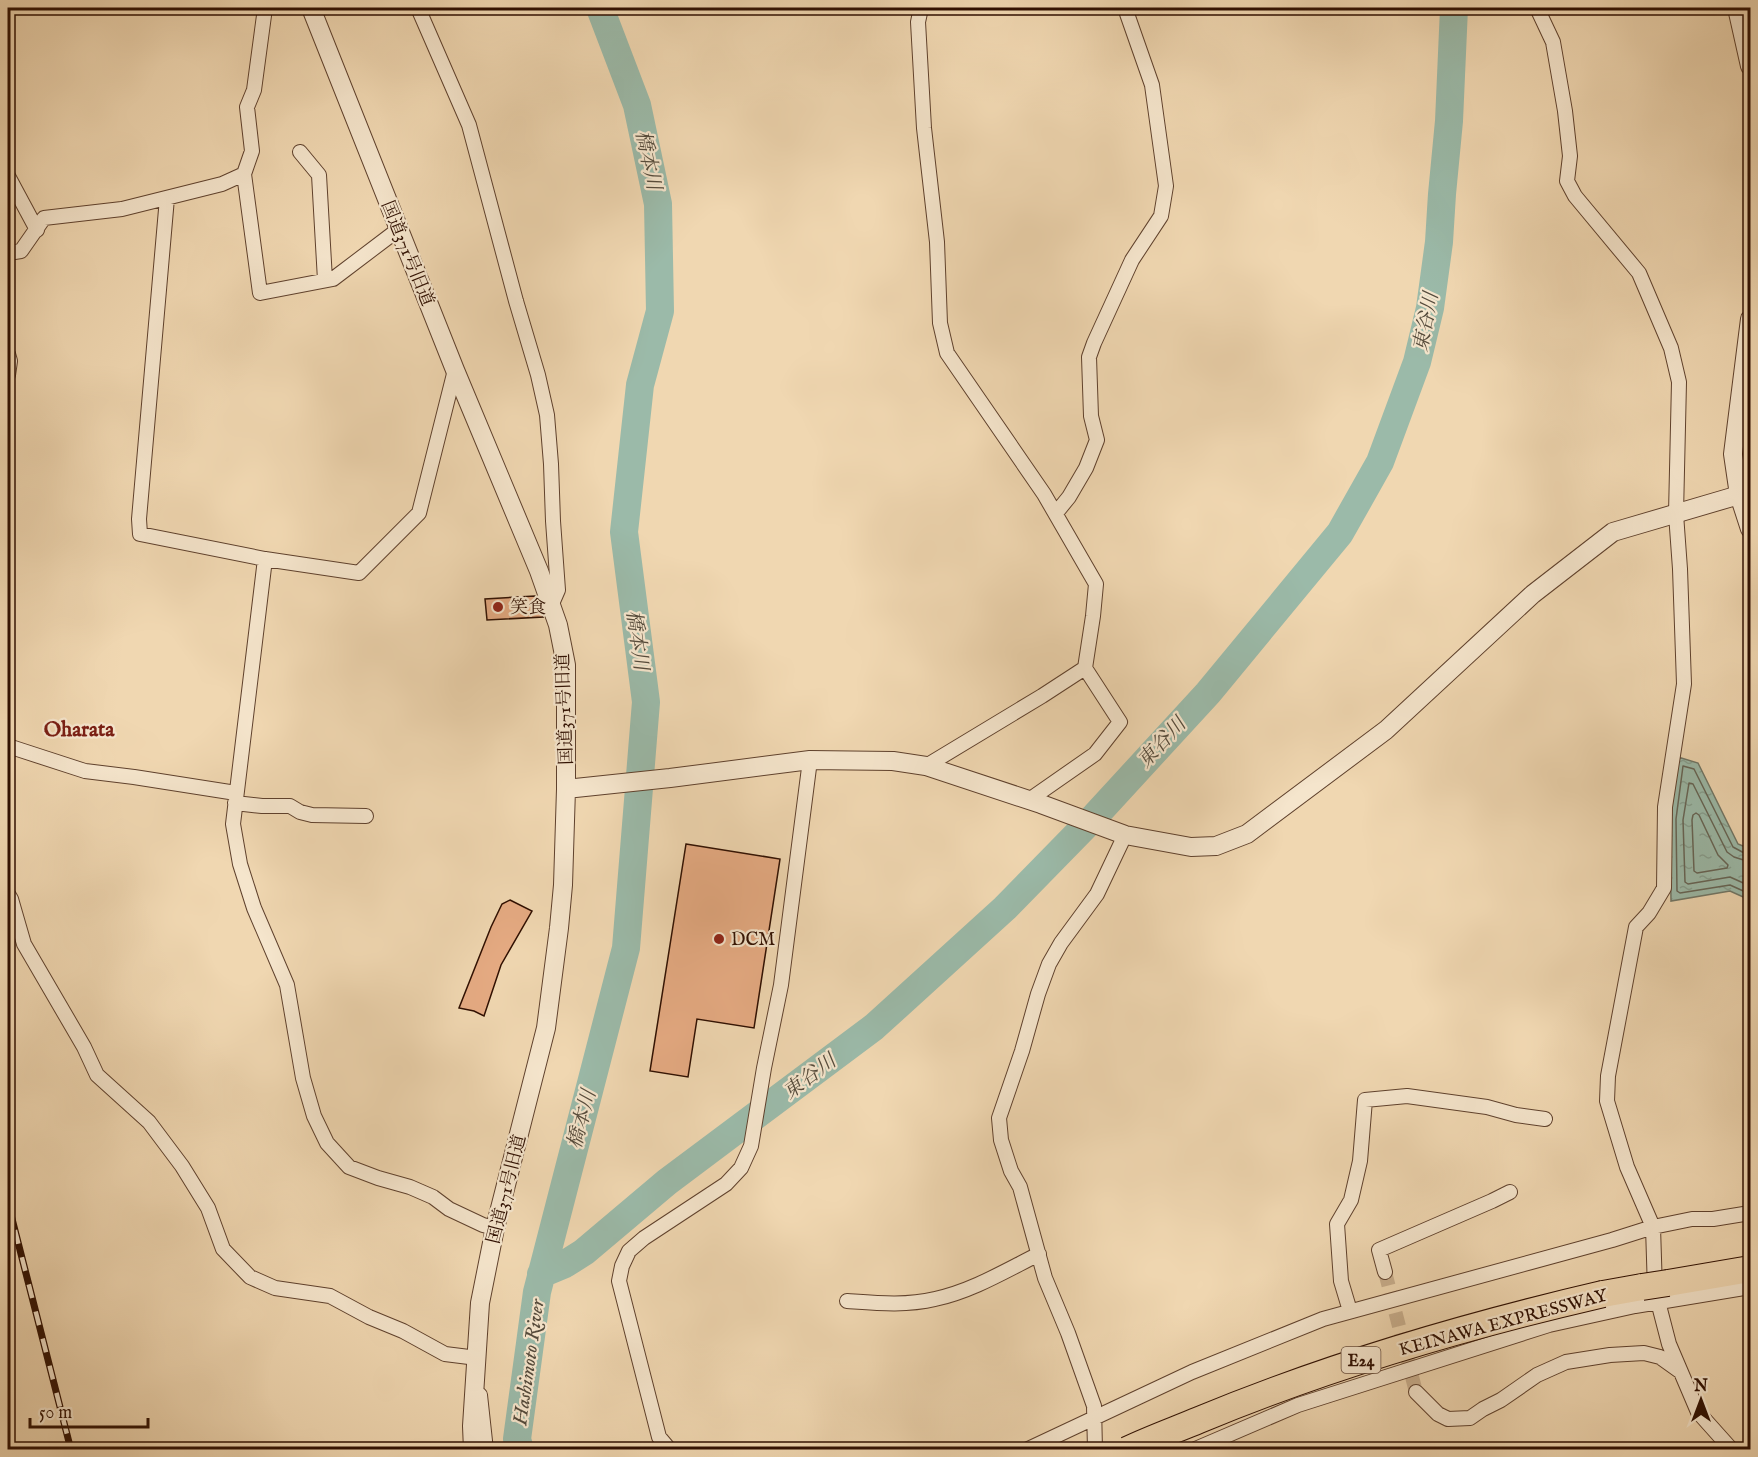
<svg xmlns="http://www.w3.org/2000/svg" width="1758" height="1457" font-family="'IM FELL English','Noto Serif JP',serif">
	<style>
		.water { fill: url(#water-ripples); stroke: #707666; stroke-width: 1.5 }
		.lines { fill: none; stroke-linecap: round; stroke-linejoin: round }
		.shore { stroke: #656455; stroke-width: 1.5 }
		.river { stroke: #9bbaa9; stroke-width: 28 }
		.building { fill: #e6ab83; stroke: #2f0f01; stroke-width: 1.5 }
		.minor-tunnel { stroke: #c9af8e; stroke-width: 14; stroke-dasharray: 14 7; stroke-linecap: butt }
		.minor-casing { stroke: #5f412d; stroke-width: 16 }
		.tertiary-casing { stroke: #5f412d; stroke-width: 20 }
		.motorway-casing { stroke: #2f0f01; stroke-width: 28 }
		.minor { stroke: #f5e5cc; stroke-width: 14 }
		.tertiary { stroke: #f5e5cc; stroke-width: 18 }
		.motorway { stroke: #f0d7b1; stroke-width: 26 }
		.rail-casing { stroke: #2f0f01; stroke-width: 7 }
		.rail { stroke: #f5e5cc; stroke-width: 4.5; stroke-dasharray: 14; stroke-linecap: butt }
		.motorway-bridge-casing { stroke: #2f0f01; stroke-width: 28; stroke-linecap: butt }
		.motorway-bridge { stroke: #f0d7b1; stroke-width: 26 }
		.poi-dot { fill: #8f2418; stroke: #f5e5cc; stroke-width: 2 }
		.labels { text-anchor: middle; stroke-width: 4.5; stroke-linejoin: round; paint-order: stroke }
		.shield { fill: #f5e5cc; stroke: #6a4f3e; stroke-width: 1.5 }
		.shield-label { font-size: 16px; font-weight: bold; fill: #2f0f01 }
		.street-label { font-size: 18px; fill: #2f0f01; stroke: #f5e5cc }
		.poi-label { font-size: 18px; fill: #2f0f01; stroke: #f5e5cc; text-anchor: start }
		.water-label { font-size: 20px; font-style: italic; fill: #554b3c; stroke: #f5e5cc }
		.quarter-label { font-size: 21px; font-weight: bold; fill: #7a1f14; stroke: #f5e5cc }
	</style>
	<defs>
		<pattern id="water-ripples" width="26" height="14" patternUnits="userSpaceOnUse" patternTransform="scale(1.5)"><rect width="26" height="14" fill="#9bbaa9"/><path d="M2 4q2-2 4 0t4 0M15 11q2-2 4 0t4 0" fill="none" stroke="#869f90"/></pattern>
	</defs>
	<rect width="100%" height="100%" fill="#f0d7b1"/>
	<filter id="stains"><feTurbulence type="fractalNoise" baseFrequency=".00333" numOctaves="4"/><feColorMatrix values="0 0 0 0 .2 0 0 0 0 .09 0 0 0 0 .02 0 0 0 .5 -.17"/></filter>
	<radialGradient id="worn" r=".72"><stop offset=".6" stop-color="#630" stop-opacity="0"/><stop offset="1" stop-color="#630" stop-opacity=".3"/></radialGradient>
	<path class="water" d="M1678 757 1698 763 1738 844 1750 849V900L1730 891 1671 901 1670 819Z"/>
	<g class="lines">
		<path class="shore" d="M1696 813 1699 815 1718 855 1728 865 1727 868 1697 873 1694 871 1692 820 1693 815Z
			M1750 854H1746L1733 847 1694 769 1683 766 1676 819 1677 891 1680 893 1730 885 1750 894
			M1750 862 1734 857 1727 852 1693 784 1689 783 1683 820 1685 882 1688 884 1730 877 1750 886"/>
		<path class="river" d="M541 1274 565 1264 584 1252 667 1182 874 1027 1005 908 1095 816 1208 693 1340 533 1380 462 1417 362 1430 308 1439 242 1442 194 1449 121 1454 8
			M520 1450 517 1439 537 1292 626 948 646 702 624 532 640 385 660 311 658 204 637 105 600 8"/>
	</g>
	<path class="building" d="M535 596 543 617 487 620 485 599Z
		M686 844 780 859 754 1028 697 1019 688 1077 650 1071Z
		M510 900 532 911 501 965 484 1016 474 1011 459 1008 491 927 502 904Z"/>
	<g class="lines">
		<path class="minor-tunnel" d="M1385 1272 1416 1392"/>
		<defs>
			<path id="minor" d="M418 8 469 125 516 301 538 375 547 415 551 464 553 521 558 590 551 606
				M921 8 918 22 924 128 937 242 940 323 947 353 1044 494 1096 584 1093 616 1085 668 1042 696 926 766
				M1537 8 1553 42 1565 111 1570 156 1567 181 1575 196 1639 273 1671 348 1679 382 1676 514 1680 569 1684 684 1665 807 1664 888 1649 913 1636 927 1608 1076 1607 1101 1627 1167 1653 1227 1655 1290 1669 1344 1698 1412 1732 1450
				M300 152 319 175 325 280
				M244 174 260 293 333 279 399 229
				M8 176 37 230
				M167 198 139 519 140 534 265 559 359 573 419 513 455 370
				M8 253 21 251 44 218 122 209 222 184 244 174 252 151 247 107 254 90 265 8
				M8 354 10 361 8 375
				M1056 513 1069 497 1086 468 1097 440 1091 416 1089 357 1094 343 1132 260 1161 216 1166 186 1152 85 1125 8
				M265 559 233 824 240 864 254 908 287 985 303 1078 314 1116 327 1143 349 1167 378 1178 410 1187 433 1197 449 1209 483 1225 495 1228
				M8 746 85 771 134 777 236 793
				M1029 800 1095 754 1120 722 1085 668
				M235 803 262 806H290L300 812 312 815 366 816
				M8 894 11 899 24 944 84 1047 97 1075 149 1122 182 1166 208 1208 223 1249 250 1277 275 1288 330 1296 369 1317 403 1331 445 1354 477 1358V1367
				M1385 1272 1379 1250 1492 1201 1510 1192
				M847 1301C876 1303 906 1306 935 1299 972 1291 1005 1271 1039 1254
				M1350 1311 1341 1281 1337 1224 1351 1200 1360 1161 1365 1100 1407 1096 1487 1107 1516 1115 1545 1119
				M1416 1392 1438 1414 1448 1419 1470 1418 1483 1409 1501 1400 1537 1375 1566 1362 1610 1355 1644 1353 1660 1357 1681 1372
				M480 1395 486 1450
				M670 1450 659 1437 619 1281 622 1266 629 1251 644 1238 726 1184 741 1168 751 1146 764 1068 781 985 810 760
				M1026 1450 1192 1372 1323 1319 1612 1240 1653 1227 1692 1219H1713L1750 1213
				M1095 1450 1094 1406 1068 1333 1045 1278 1020 1187 1011 1171 1001 1140 999 1118 1022 1051 1038 994 1049 964 1061 943 1097 894 1125 835
				M1193 1450 1298 1405 1549 1325 1635 1306 1750 1287"/>
			<path id="tertiary" d="M311 8 455 370 539 571 558 625 566 665V789L563 885 559 928 546 1028 495 1228 480 1303 472 1426 473 1450
				M1737 8 1750 66
				M1750 319 1733 454 1739 495 1750 529
				M566 789 670 778 810 760 893 761 926 766 1041 804 1125 835 1191 847 1216 846 1247 834 1386 730 1533 594 1613 532 1739 495"/>
			<path id="motorway" d="M1668 1283 1750 1269
				M1603 1294 1642 1287"/>
		</defs>
		<use href="#minor" class="minor-casing"/>
		<use href="#tertiary" class="tertiary-casing"/>
		<use href="#motorway" class="motorway-casing"/>
		<use href="#minor" class="minor"/>
		<use href="#tertiary" class="tertiary"/>
		<use href="#motorway" class="motorway"/>
		<defs>
			<path id="rail" d="M8 1203 71 1450"/>
		</defs>
		<use href="#rail" class="rail-casing"/>
		<use href="#rail" class="rail"/>
		<defs>
			<path id="motorway-bridge" d="M1642 1287 1668 1283
				M1127 1450C1150 1439 1175 1430 1199 1420 1329 1366 1465 1326 1603 1294"/>
		</defs>
		<use href="#motorway-bridge" class="motorway-bridge-casing"/>
		<use href="#motorway-bridge" class="motorway-bridge"/>
	</g>
	<g class="poi-dot">
		<circle cx="498" cy="607" r="6"/>
		<circle cx="719" cy="939" r="6"/>
	</g>
	<g class="labels">
		<rect class="shield" x="1341.5" y="1347" width="39" height="26" rx="4.5"/>
		<g class="shield-label">
			<text x="1361" y="1366">E24</text>
		</g>
		<g class="street-label">
			<text transform="translate(408 253) rotate(68)" y="6">国道371号旧道</text>
			<text transform="translate(564 709) rotate(-92)" y="6">国道371号旧道</text>
			<text transform="translate(506 1189) rotate(-76)" y="6">国道371号旧道</text>
			<text transform="translate(1503 1322) rotate(-15)" y="6">KEINAWA EXPRESSWAY</text>
		</g>
		<g class="poi-label">
			<text x="510" y="613">笑食</text>
			<text x="731" y="945">DCM</text>
		</g>
		<g class="water-label">
			<text transform="translate(649 160) rotate(78)" y="7">橋本川</text>
			<text transform="translate(1425 322) rotate(-79)" y="7">東谷川</text>
			<text transform="translate(638 640) rotate(82)" y="7">橋本川</text>
			<text transform="translate(1161 742) rotate(-47)" y="7">東谷川</text>
			<text transform="translate(809 1076) rotate(-37)" y="7">東谷川</text>
			<text transform="translate(581 1119) rotate(-75)" y="7">橋本川</text>
			<text transform="translate(528 1362) rotate(-82)" y="7">Hashimoto River</text>
		</g>
		<g class="quarter-label">
			<text x="79" y="736">Oharata</text>
		</g>
	</g>
	<rect width="1758" height="1457" fill="none" stroke="#f0d7b1" stroke-width="30"/>
	<rect x="9" y="9" width="1740" height="1439" fill="none" stroke="#2f0f01" stroke-width="3"/>
	<rect x="15" y="15" width="1728" height="1427" fill="none" stroke="#2f0f01" stroke-width="1.5"/>
	<g transform="translate(1701 1400)" stroke="#f5e5cc" stroke-width="4.5" paint-order="stroke">
	<path d="M0-4.5L10 22L0 15L-10 22Z" fill="#2f0f01"/>
	<text y="-9" font-size="16" font-weight="bold" text-anchor="middle" fill="#2f0f01">N</text>
	</g>
	<path d="M30 1418v9h118v-9" fill="none" stroke="#2f0f01" stroke-width="3"/>
	<text x="39" y="1418" font-size="18" fill="#2f0f01" stroke="#f5e5cc" stroke-width="4.5" paint-order="stroke">50 m</text>
	<rect width="100%" height="100%" filter="url(#stains)"/>
	<rect width="100%" height="100%" fill="url(#worn)"/>
</svg>
